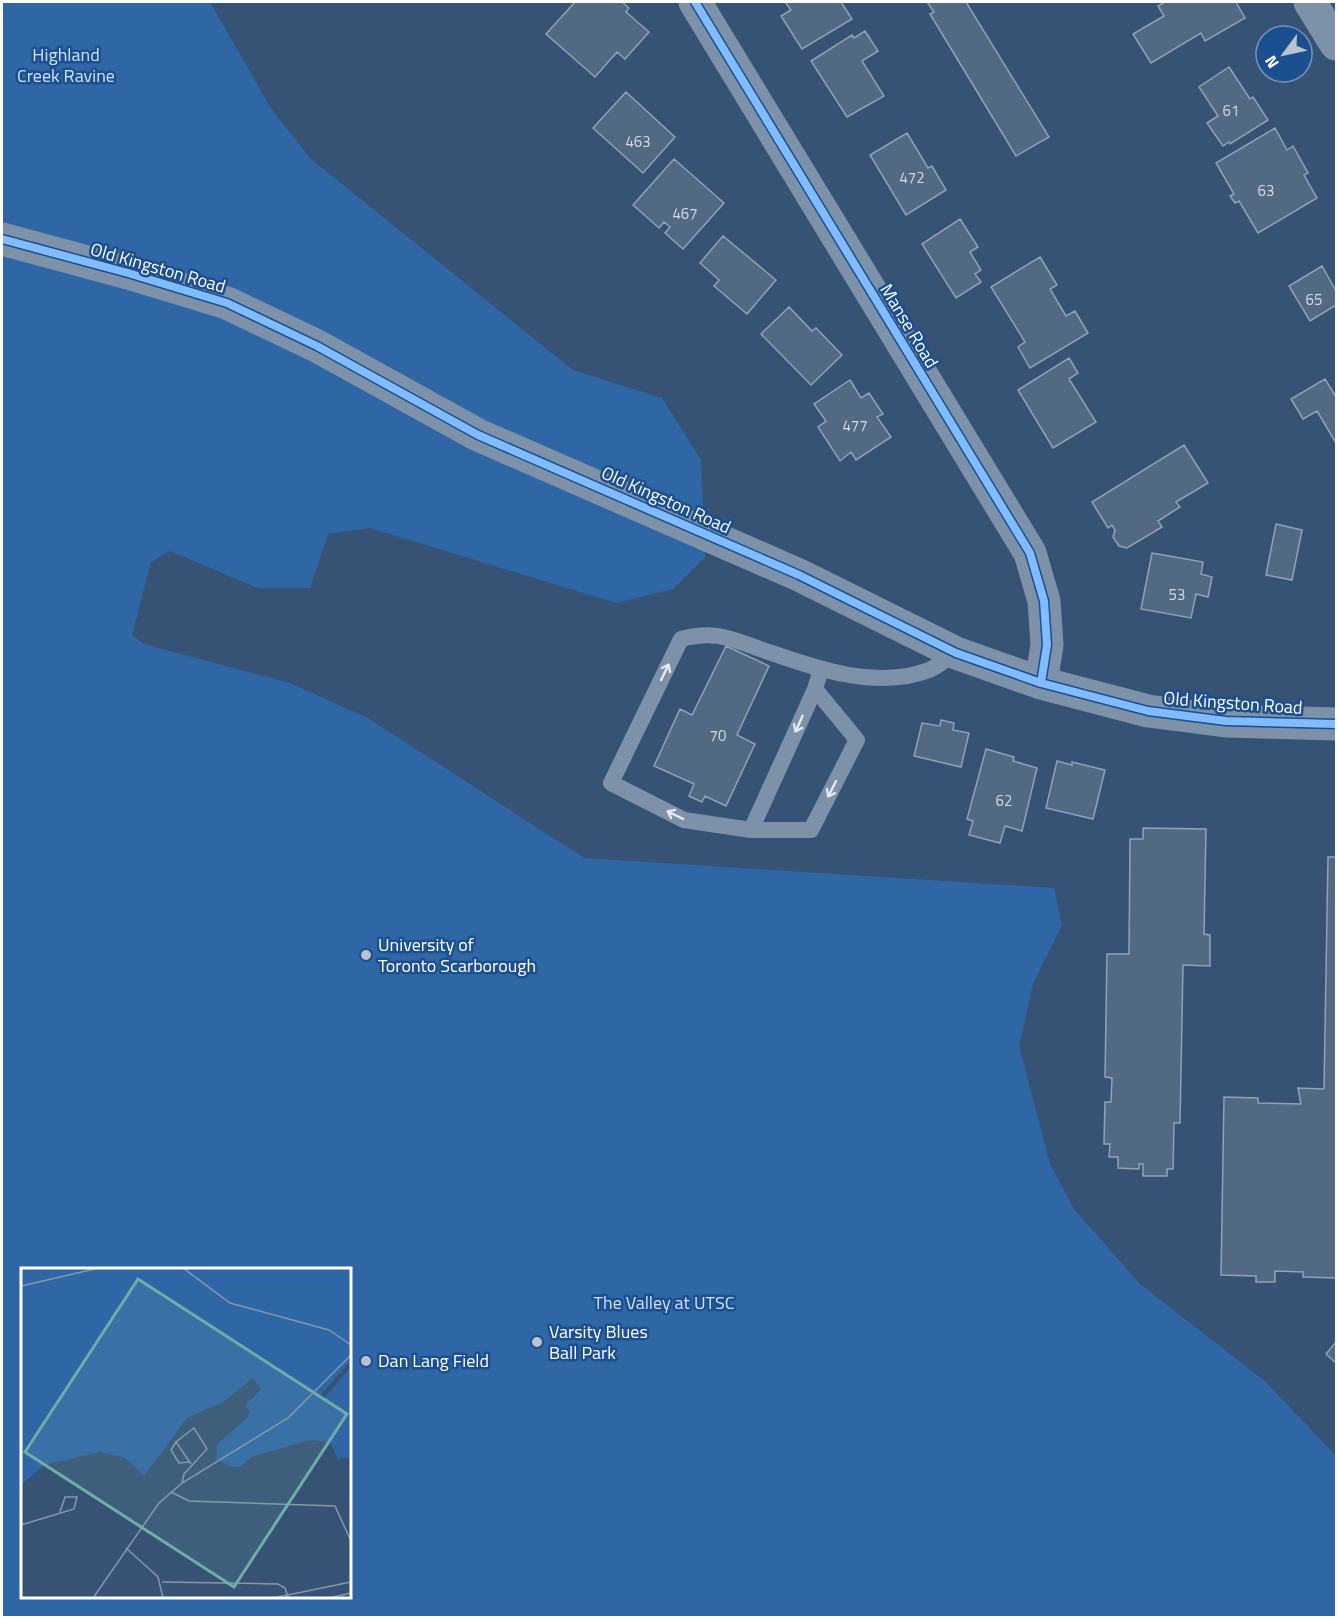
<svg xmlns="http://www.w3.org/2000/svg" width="1338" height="1619" font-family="'Titillium Web',sans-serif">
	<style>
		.green { fill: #2f66a5; fill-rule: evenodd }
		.building { fill: #526984; stroke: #92a2b6; stroke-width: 1.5 }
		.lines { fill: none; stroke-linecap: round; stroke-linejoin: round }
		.service { stroke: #7d92a8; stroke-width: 16 }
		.minor { stroke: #7d92a8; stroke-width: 33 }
		.tertiary { stroke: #7d92a8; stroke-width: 33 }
		.cycleway-casing { stroke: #1b4f8f; stroke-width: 11 }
		.cycleway { stroke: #80bcff; stroke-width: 8 }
		.oneway { stroke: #e5e9ee }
		.poi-dot { fill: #b9c2ce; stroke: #1b4f8f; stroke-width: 2 }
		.labels { text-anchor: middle; stroke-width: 5; stroke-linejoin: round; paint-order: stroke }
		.number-label { font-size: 15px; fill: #d4dae0 }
		.park-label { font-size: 18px; fill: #cfe3fa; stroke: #1b4f8f }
		.street-label { font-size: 18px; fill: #fff; stroke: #1b4f8f }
		.poi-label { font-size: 18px; fill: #fff; stroke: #1b4f8f; text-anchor: start }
		.inset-road { fill: none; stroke: #8697ac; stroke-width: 1.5 }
		.view { fill: #6fada8; fill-opacity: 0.15; stroke: #6fada8; stroke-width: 3 }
		.inset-edge { fill: none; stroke: #fff; stroke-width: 3 }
	</style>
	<rect width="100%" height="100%" fill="#365274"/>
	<path class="green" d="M2 2H210L272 110 311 159 573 370 662 398 701 460 705 557 673 589 616 603 370 528 328 534 310 588H258L170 551 151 562 132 635 144 644 290 683 368 718 584 858 1054 888 1062 925 1033 984 1019 1046 1050 1164 1074 1209 1140 1284 1266 1382 1336 1456V1617H2ZM22 1270H350V1596H22Z"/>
	<path class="building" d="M575 2H622L629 8 626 12 649 32 625 59 617 52 595 77 546 34Z
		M785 2H841L852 19 802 49 781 16 791 10Z
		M927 2H966L1049 137 1016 156 930 14 934 12Z
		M1165 2H1236L1245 18 1205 41 1201 33 1151 63 1133 34 1164 16 1158 6Z
		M865 31 878 51 862 61 884 96 847 117 811 61 852 35 854 38Z
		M1229 67 1250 99 1253 97 1268 120 1230 144 1229 142 1223 146 1207 123 1218 116 1199 87Z
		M626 92 675 137 643 173 593 128Z
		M1275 128 1287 150 1293 146 1308 173 1304 175 1317 198 1258 233 1239 201 1235 203 1230 196 1234 194 1216 163Z
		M907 133 928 168 932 166 946 190 906 215 870 155Z
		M674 159 724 203 683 249 665 233 670 227 664 222 659 228 633 205Z
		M960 219 978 247 970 252 981 270 975 274 981 282 956 298 922 244Z
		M723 236 776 280 747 314 714 286 719 280 700 263Z
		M1040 257 1057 285 1050 289 1066 316 1075 311 1088 333 1030 368 1018 347 1025 342 991 287Z
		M1322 266 1336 291V305L1310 321 1289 286Z
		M789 307 812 331 816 328 842 355 811 385 761 334Z
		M1069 358 1078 373 1069 379 1096 422 1053 448 1018 390Z
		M1325 379 1336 397V443L1317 411 1303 419 1291 399Z
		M850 380 861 398 869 393 883 414 877 417 891 437 856 460 851 452 840 461 818 427 826 421 814 404Z
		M1184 445 1208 483 1176 502 1180 507 1158 521 1162 527 1127 548 1119 546 1113 537 1115 530 1112 525 1108 528 1092 502Z
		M1276 524 1302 530 1292 580 1266 575Z
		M1152 553 1203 562 1201 574 1212 577 1208 597 1196 594 1191 618 1141 609Z
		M726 646 769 666 737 735 755 744 726 806 705 796 702 802 689 796 694 784 654 766 680 709 692 715Z
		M941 720 954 723 953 730 969 733 961 767 914 756 922 723 940 726Z
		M986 749 1014 757 1013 761 1037 768 1022 831 1005 826 1000 843 969 835 973 821 967 819Z
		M1057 761 1072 765V762L1105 770 1093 819 1046 808Z
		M1143 828 1206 829 1204 934 1210 935V966L1183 965 1180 1123H1174L1173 1169H1167V1176H1143V1164H1139V1169L1118 1168V1157H1109L1110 1144H1104L1105 1102H1111L1112 1078 1105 1077 1107 954H1129L1130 839H1143Z
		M1328 857H1336V1278L1303 1277V1272L1275 1271V1282H1256V1276L1221 1275 1224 1097 1258 1098V1103L1301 1104 1298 1088 1324 1089Z
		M1336 1342V1363L1326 1354Z"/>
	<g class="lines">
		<path class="service" d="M821 669 815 689 751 830 684 820 611 783 681 639C714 630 729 638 760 649 813 667 874 691 929 670 939 666 948 658 956 653
			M751 830H811L857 740 815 689"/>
		<path class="minor" d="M695 2 1030 553 1044 601 1047 645 1041 683
			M1310 2 1336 44"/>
		<path class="tertiary" d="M2 239 128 273 227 303 317 346 478 435 799 575 956 653 1041 683 1148 711 1226 721 1336 724"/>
		<defs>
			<path id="cycleway" d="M695 2 1030 553 1044 601 1047 645 1041 683
				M2 239 128 273 227 303 317 346 478 435 799 575 956 653 1041 683 1148 711 1226 721 1336 724"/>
		</defs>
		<use href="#cycleway" class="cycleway-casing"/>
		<use href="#cycleway" class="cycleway"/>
	</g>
	<defs><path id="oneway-shaft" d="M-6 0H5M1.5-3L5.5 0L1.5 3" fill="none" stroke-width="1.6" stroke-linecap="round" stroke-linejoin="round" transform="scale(1.5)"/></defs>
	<g class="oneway">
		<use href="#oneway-shaft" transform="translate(665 672) rotate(-64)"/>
		<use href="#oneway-shaft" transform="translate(799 724) rotate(114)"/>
		<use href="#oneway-shaft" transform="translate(832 789) rotate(117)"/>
		<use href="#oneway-shaft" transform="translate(675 815) rotate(-154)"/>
	</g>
	<g class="poi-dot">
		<circle cx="366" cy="955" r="6"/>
		<circle cx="537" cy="1342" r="6"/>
		<circle cx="366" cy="1361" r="6"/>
	</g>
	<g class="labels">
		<g class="number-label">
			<text x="1231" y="116">61</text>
			<text x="638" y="147">463</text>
			<text x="912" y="183">472</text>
			<text x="1266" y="196">63</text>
			<text x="685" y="219">467</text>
			<text x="1314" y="305">65</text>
			<text x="855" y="431">477</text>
			<text x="1177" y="600">53</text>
			<text x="718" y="741">70</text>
			<text x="1004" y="806">62</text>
		</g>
		<g class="park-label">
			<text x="66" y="61">Highland<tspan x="66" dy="21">Creek Ravine</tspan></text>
			<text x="664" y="1309">The Valley at UTSC</text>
		</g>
		<g class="street-label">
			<text transform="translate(158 268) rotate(16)" y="6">Old Kingston Road</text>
			<text transform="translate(909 326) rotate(59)" y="6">Manse Road</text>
			<text transform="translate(666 500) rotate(24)" y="6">Old Kingston Road</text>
			<text transform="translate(1233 703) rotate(4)" y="6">Old Kingston Road</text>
		</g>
		<g class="poi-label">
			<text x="378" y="951">University of<tspan x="378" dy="21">Toronto Scarborough</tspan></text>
			<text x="549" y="1338">Varsity Blues<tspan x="549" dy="21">Ball Park</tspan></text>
			<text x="378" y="1367">Dan Lang Field</text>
		</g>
	</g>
	<g transform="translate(21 1268)">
		<rect width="330" height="330" fill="#365274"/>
		<path d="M0 0H330V92L299 128 302 131 330 99V189L317 191 309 174 289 172 230 189 219 199 208 198 195 191 196 176 226 150 229 144 224 137 240 122 232 110 202 134 166 150 123 208 105 190 79 184 23 197 0 217Z" fill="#2f66a5"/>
		<path class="inset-road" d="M162 0 209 35 308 62 330 77M0 18 78 0M155 174 150 182 158 195 168 194M161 215 163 206 186 181 173 160 155 174 170 196M150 224 168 233 314 238 330 273M0 257 53 241 56 229H44L39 244M105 280 137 309 142 330M141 314 257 316 264 320 267 329M72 330 138 235 161 215 267 150 330 87M252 330 330 314M308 330 330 325"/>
		<path class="view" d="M117 11 326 146 213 319 4 184Z"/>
		<rect width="330" height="330" class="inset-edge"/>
	</g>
	<rect width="1338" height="1619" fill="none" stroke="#ffffff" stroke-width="6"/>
	<g transform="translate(1284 54) rotate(237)"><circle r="28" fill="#1b4f8f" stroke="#7695bc" stroke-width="1.5"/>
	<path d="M0-4.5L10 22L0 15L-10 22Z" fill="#b9c2ce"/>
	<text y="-9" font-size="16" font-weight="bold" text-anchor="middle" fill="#ffffff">N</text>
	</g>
</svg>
